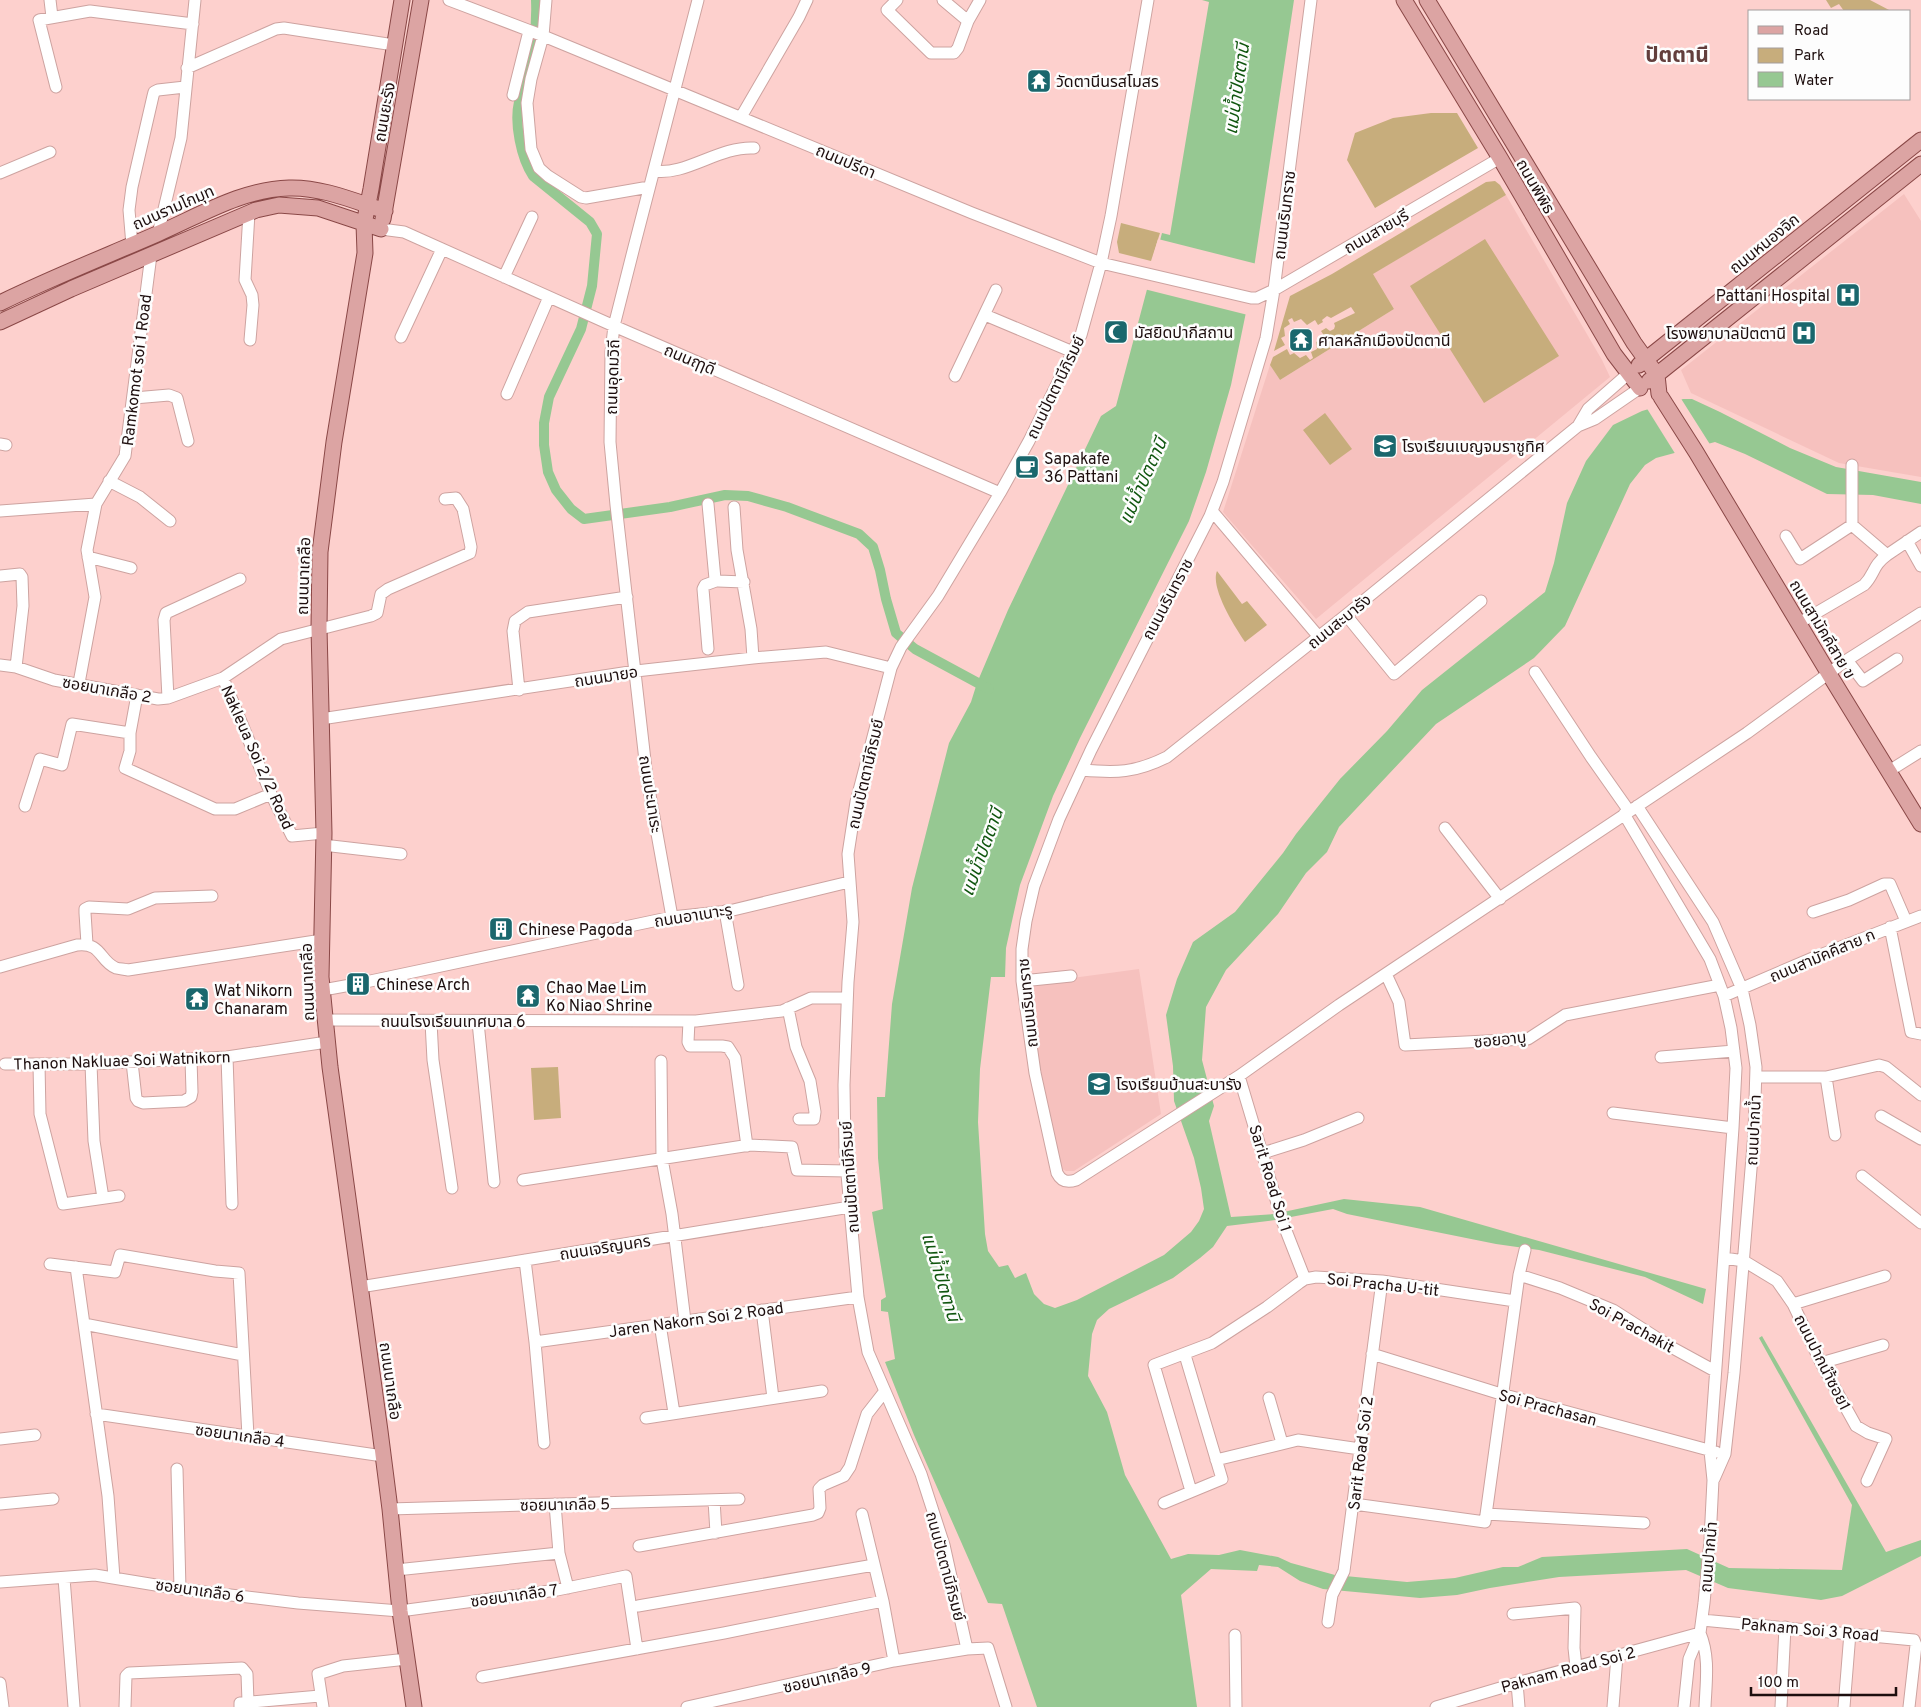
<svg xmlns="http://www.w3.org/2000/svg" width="1921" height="1707" font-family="Overpass,'Noto Sans Thai',sans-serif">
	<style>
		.built { fill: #f6c1be }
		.green { fill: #c7ad7c }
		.water { fill: #96c892 }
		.pier { fill: #fdd0cd }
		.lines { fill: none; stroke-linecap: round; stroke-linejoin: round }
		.canal { stroke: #96c892; stroke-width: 10 }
		.minor-casing { stroke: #cda3a0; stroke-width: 13 }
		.major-casing { stroke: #8a4847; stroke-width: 17 }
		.minor { stroke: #fff; stroke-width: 11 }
		.major { stroke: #dca4a3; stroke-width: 15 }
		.labels { text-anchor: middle; stroke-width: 5; stroke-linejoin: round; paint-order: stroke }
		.poi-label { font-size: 16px; fill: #1d0e0e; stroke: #fdfdfd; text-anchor: start }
		.street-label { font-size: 16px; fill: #1d0e0e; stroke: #fdfdfd }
		.water-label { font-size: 18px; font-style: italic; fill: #0f550e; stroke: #fdfdfd }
		.district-label { font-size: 21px; font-weight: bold; fill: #623e3c; stroke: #fdfdfd }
	</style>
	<rect width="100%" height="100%" fill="#fdd0cd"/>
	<path class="built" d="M1904 194 1921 221V477L1839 463 1691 393 1681 370Z
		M1506 195 1602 360 1610 377 1316 619 1223 512 1270 365 1280 380 1394 309 1372 274Z
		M1139 969 1161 1114 1074 1171H1066L1059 1167 1036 1054 1028 984Z"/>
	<path class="green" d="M1826 0H1870L1891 11H1844L1839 4 1831 8Z
		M1431 113H1457L1478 148 1375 208 1347 160 1355 133 1393 118Z
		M1495 181 1500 185 1506 195 1373 274 1394 309 1280 380 1270 365 1273 357 1287 349 1290 355 1294 353 1300 358 1306 355 1310 360 1313 358 1311 352 1317 349 1316 342 1325 337 1321 331 1326 328 1330 331 1334 329 1335 326 1334 323 1355 313 1351 307 1331 318 1327 316 1322 320 1323 322 1318 325 1315 320 1307 325 1301 319 1294 322 1292 318 1288 320 1290 324 1284 328 1285 336 1281 338 1285 345 1274 351 1290 296 1332 274 1486 182Z
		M1121 223 1160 233 1151 261 1119 253 1117 242Z
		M1485 239 1559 356 1484 403 1410 286Z
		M1325 413 1352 449 1330 465 1303 430Z
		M1217 571 1242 604 1247 601 1267 625 1245 642C1235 627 1210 588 1217 571Z
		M558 1067 561 1118 534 1120 531 1068Z"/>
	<path class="water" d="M1202 0H1294L1251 288 1231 385 1206 472 1189 521 1080 738 1053 796 1020 885 1006 948 1005 977H991L980 1069 978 1122 985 1234 988 1251 999 1267 1008 1265 1015 1278 1026 1273 1034 1294 1044 1304 1055 1308 1077 1300 1164 1255 1191 1232 1199 1221 1204 1209 1201 1188 1194 1158 1174 1101 1173 1066 1166 1015 1177 979 1193 942 1235 912 1283 853 1296 834 1340 779 1387 731 1422 690 1545 592 1554 563 1567 503 1586 461 1613 425 1642 411 1683 399H1692L1720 412 1790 448 1836 467 1921 482V504L1873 495 1827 494 1745 454 1715 442 1656 458 1645 465 1630 484 1565 626 1534 658 1436 724 1339 827 1327 852 1306 873 1278 914 1226 970 1206 1007 1202 1060 1214 1106 1209 1121 1231 1217 1274 1214 1344 1199 1420 1207 1706 1289 1703 1304 1645 1277 1539 1250 1496 1244 1347 1214 1333 1209 1275 1220 1227 1226 1213 1247 1200 1258 1173 1278 1109 1309 1097 1320 1092 1334 1088 1376 1107 1412 1125 1475 1171 1559 1188 1554 1219 1555 1240 1550 1278 1557 1291 1563 1335 1575 1407 1582 1455 1578 1503 1567H1518L1542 1557 1687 1549 1729 1568 1842 1570 1852 1505 1759 1338 1762 1336 1886 1552 1921 1540V1556L1842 1596 1821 1600 1728 1588 1686 1570 1559 1577 1490 1588 1457 1595 1420 1598 1323 1589 1300 1581 1278 1567 1259 1565 1257 1571 1211 1569 1181 1595 1197 1707H1037L1002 1604 988 1603 914 1435 885 1362 895 1359 888 1312 881 1311V1300L886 1297 872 1212 883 1209 878 1158 877 1097H885L892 1004 912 888 949 743 971 702 977 683 1008 610 1101 416 1116 406 1162 233 1170 235 1209 2Z"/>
	<path class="pier" d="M1158 239 1257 264 1248 315 1144 289Z
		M1680 397 1711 446 1676 455 1646 407Z"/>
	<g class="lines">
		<path class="canal" d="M536 0C537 24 534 49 528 72 526 82 521 92 519 102 514 123 521 158 533 176L590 222 597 234 592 286 581 329 549 397 544 423V445L548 472 556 490 571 509 584 519 670 507 725 495 748 496 787 507 859 534 873 547 880 570 886 599 896 633 915 649 989 689"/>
		<defs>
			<path id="minor" d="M50 0 52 17
				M449 0 541 35 972 213 1101 263 1251 298H1257L1274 290 1500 158
				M546 0 543 36 531 79 527 103 531 149 539 168 548 176 581 197 586 198 649 187
				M897 0 887 10 931 53H954L958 48 968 21 980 0
				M943 0 968 21
				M1311 0 1274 290 1266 338 1223 482 1210 516 1091 750 1059 819 1034 886 1026 921 1022 949V981L1035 1073 1057 1173C1061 1181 1067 1183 1076 1180L1239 1076 1339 1005 1747 733 1847 660 1921 613
				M187 68 276 29 284 28 394 45
				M56 87 39 20 90 11 193 24
				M513 95 529 31
				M741 117 799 17 807 0
				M654 171C686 176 719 146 754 148
				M0 173 50 152
				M249 213 245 280 252 295 253 305 250 340
				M381 229 404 232 614 326 1000 493
				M158 234 181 138 195 0
				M132 245 129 210 132 187 153 96 154 92 158 90 185 87
				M504 277 532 217
				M985 315 1073 352
				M401 337 442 249
				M955 376 996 290
				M507 394 549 297
				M134 398 169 395 177 398 188 441
				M1578 426 1588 409 1628 374
				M0 444 6 445
				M109 481 140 497 170 521
				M708 504 715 579 718 581 744 582
				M734 507 737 550 751 629 753 658
				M0 511 96 504
				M1212 511 1319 637
				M1786 536 1800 559 1852 525
				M1907 541 1921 566
				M1887 555 1921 532
				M88 557 131 568
				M0 576 20 574 22 577 23 606 16 667
				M1346 615 1394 674 1481 601
				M1799 623 1864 585C1875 574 1872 566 1887 555L1852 525V465
				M708 649 703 589 705 585 716 581
				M1847 660 1863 681 1897 659
				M0 665 16 667 54 680 158 699 168 698 223 678 281 639 371 616 377 613 381 594 388 589 470 553 471 547 463 509 456 498 445 499
				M1535 672 1591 757 1629 811
				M223 678 271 794 292 836 324 833
				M79 683 95 597 87 550 96 504 125 456 151 255
				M519 690 513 631 515 621 528 612 627 597
				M137 695 130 733V751L125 768 215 809H235L271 794
				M168 698 164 620 166 613 240 579
				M321 719 636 671 753 658 826 652 891 668
				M1082 770C1116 773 1135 773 1167 757L1346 615 1578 426 1595 419 1640 388
				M1889 771 1921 751
				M25 806 40 759 62 765 72 724 130 733
				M1637 806 1713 922 1742 989 1750 1025 1756 1067 1754 1133 1734 1373 1725 1454 1714 1479
				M1624 814 1710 959 1724 996 1731 1028 1736 1068 1733 1128 1710 1451 1713 1480 1710 1540 1704 1603 1700 1633 1689 1659 1684 1707
				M1445 828 1500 899
				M323 845 401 854
				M725 911 738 985
				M1813 912 1849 900 1884 884H1890L1906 921
				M672 917 647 778 616 505 610 442 611 352 614 326 634 247 698 0
				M1890 927 1911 1032 1921 1034
				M87 944 85 913V909L89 907 128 909 155 898 212 896
				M0 967 77 945C102 942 99 961 116 968 120 969 125 969 128 970L322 940
				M1386 974 1399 1002 1405 1045 1528 1039 1565 1015 1720 985
				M1022 981 1071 976
				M361 983 672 917 729 911 849 882
				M323 990 356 984
				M1724 996 1815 957 1921 916
				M788 1008 796 1047 810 1081 815 1112 814 1119H799
				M325 1020 696 1021 782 1011 811 998H847
				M689 1021 688 1042 690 1046H722L728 1047 735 1058 747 1146
				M431 1022 433 1060 452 1188
				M478 1022 494 1182
				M227 1057 232 1204
				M1661 1057 1734 1051
				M661 1061 662 1159 672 1214 685 1321
				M132 1062 136 1098 138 1101 143 1103 184 1101 191 1097 192 1092 191 1059
				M5 1064H91L227 1057 327 1042
				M39 1064 40 1114 63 1204 119 1196
				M91 1064 94 1141 103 1198
				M1239 1076 1283 1223 1305 1279
				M1756 1077H1826L1879 1065 1886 1067 1921 1095
				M1826 1077 1835 1135
				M1613 1113 1733 1128
				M1881 1116 1921 1139
				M1263 1153 1304 1140 1358 1118
				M1862 1176 1921 1223
				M523 1180 750 1145 792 1147 797 1170 847 1171
				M1724 1258 1744 1261 1777 1281 1793 1304 1821 1363 1856 1426 1868 1433 1886 1439 1867 1481
				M525 1260 535 1342 544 1443
				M50 1264 115 1272 120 1255 215 1271 239 1273 248 1436
				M76 1267 108 1496 114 1578
				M1519 1275 1560 1288 1613 1310 1671 1347 1715 1371
				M360 1287 850 1207
				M1793 1304 1885 1276
				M762 1310 773 1398
				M84 1324 243 1355
				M660 1324 674 1413
				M535 1342 858 1297
				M1372 1354 1501 1394 1716 1452
				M1821 1363 1883 1345
				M1269 1398 1282 1443
				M96 1414 383 1456
				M646 1418 822 1391
				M0 1439 35 1435
				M1216 1460 1298 1440 1360 1449
				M177 1469 180 1589
				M1191 1491 1154 1365 1212 1343 1267 1307 1299 1283 1305 1279 1316 1277 1382 1281 1515 1301
				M714 1500 716 1533
				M1164 1503 1222 1479 1185 1355
				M0 1504 53 1499
				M555 1504 559 1553 568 1588
				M1354 1504 1485 1522 1519 1275 1525 1250
				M390 1509 739 1499
				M862 1514 883 1601 894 1661
				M1486 1514 1644 1523
				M639 1546 813 1515 818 1513 820 1508 819 1489 823 1485 844 1476 850 1467 867 1414 885 1391
				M396 1570 559 1553
				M64 1578 74 1707
				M0 1582 95 1575 180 1589 298 1603 400 1611 557 1590 626 1576 637 1649
				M638 1606 874 1565
				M1513 1614 1575 1608 1574 1648 1576 1667
				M1702 1620 1914 1640 1916 1645 1909 1707
				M1328 1622 1332 1595 1344 1571 1382 1281
				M1700 1633C1710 1657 1706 1682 1705 1707
				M1235 1635 1236 1707
				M967 1649 944 1545 921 1474 868 1352 858 1297 845 1152 844 1085 848 982 853 922 848 854 856 802 891 668 901 647 938 596 1000 493 1029 441 1081 335 1101 263 1111 216 1148 0
				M482 1677 724 1633 883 1601
				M0 1683 3 1707
				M1517 1683 1519 1707
				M125 1707 126 1676 129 1673 242 1668 247 1674 248 1702
				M240 1707V1703L320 1696
				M323 1707 318 1674 343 1666 407 1659
				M687 1707 894 1661 967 1649 988 1648 1006 1707
				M1436 1707 1517 1683 1700 1633
				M1613 1707 1617 1656
				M1781 1707 1785 1627
				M1844 1707 1850 1633"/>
			<path id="major" d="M402 0 371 189 364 224 365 253 334 442 320 552 319 628 324 833 321 977 330 1067 380 1431 390 1509 400 1611 414 1707
				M1404 0 1500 158 1614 354 1640 388
				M1427 0 1634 343 1657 375 1659 394
				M383 219 421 0
				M0 303C51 278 104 257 157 234 199 216 242 189 289 188 322 187 354 201 385 211
				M0 322 71 289 256 210 279 205 318 208 381 229
				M1639 365 1921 140
				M1649 381 1921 164
				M1661 397 1696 452 1829 674 1921 824"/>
		</defs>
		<use href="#minor" class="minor-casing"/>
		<use href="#major" class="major-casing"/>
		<use href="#minor" class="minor"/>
		<use href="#major" class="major"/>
	</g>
	<defs>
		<symbol id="temple-square" viewBox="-11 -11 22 22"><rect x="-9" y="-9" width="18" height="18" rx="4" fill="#1a676d" stroke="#fdfdfd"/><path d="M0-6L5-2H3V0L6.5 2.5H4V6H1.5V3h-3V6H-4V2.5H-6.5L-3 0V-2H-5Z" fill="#fff"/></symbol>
		<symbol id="hospital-square" viewBox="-11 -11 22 22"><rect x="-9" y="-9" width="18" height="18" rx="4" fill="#1a676d" stroke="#fdfdfd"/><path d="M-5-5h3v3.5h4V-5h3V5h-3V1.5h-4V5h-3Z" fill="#fff"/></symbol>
		<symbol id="mosque-square" viewBox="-11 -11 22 22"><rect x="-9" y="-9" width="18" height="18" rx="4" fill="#1a676d" stroke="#fdfdfd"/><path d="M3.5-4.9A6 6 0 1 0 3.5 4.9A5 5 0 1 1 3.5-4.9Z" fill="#fff"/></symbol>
		<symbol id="school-square" viewBox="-11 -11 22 22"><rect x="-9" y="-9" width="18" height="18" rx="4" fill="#1a676d" stroke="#fdfdfd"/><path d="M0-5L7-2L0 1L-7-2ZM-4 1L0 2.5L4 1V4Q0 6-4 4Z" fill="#fff"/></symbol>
		<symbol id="cafe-square" viewBox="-11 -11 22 22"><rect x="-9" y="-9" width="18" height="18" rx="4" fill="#1a676d" stroke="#fdfdfd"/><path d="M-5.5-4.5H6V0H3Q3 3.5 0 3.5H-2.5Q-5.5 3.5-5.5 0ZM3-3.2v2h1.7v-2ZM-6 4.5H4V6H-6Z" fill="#fff"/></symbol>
		<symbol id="building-square" viewBox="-11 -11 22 22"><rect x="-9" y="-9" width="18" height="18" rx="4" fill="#1a676d" stroke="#fdfdfd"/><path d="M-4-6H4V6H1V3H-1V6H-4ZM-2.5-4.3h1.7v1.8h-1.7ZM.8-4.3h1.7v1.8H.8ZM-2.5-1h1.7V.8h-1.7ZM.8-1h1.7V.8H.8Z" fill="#fff"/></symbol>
	</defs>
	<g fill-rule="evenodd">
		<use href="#temple-square" x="1025" y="67" width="28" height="28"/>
		<use href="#hospital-square" x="1834" y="281" width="28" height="28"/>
		<use href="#mosque-square" x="1102" y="318" width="28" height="28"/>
		<use href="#hospital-square" x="1790" y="319" width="28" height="28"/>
		<use href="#temple-square" x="1287" y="326" width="28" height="28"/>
		<use href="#school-square" x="1371" y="432" width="28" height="28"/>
		<use href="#cafe-square" x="1013" y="453" width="28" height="28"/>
		<use href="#building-square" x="487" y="915" width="28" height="28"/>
		<use href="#building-square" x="344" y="970" width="28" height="28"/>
		<use href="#temple-square" x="514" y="982" width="28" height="28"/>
		<use href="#temple-square" x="183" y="985" width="28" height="28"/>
		<use href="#school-square" x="1085" y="1070" width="28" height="28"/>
	</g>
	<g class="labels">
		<g class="poi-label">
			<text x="1056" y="87">วัดตานีนรสโมสร</text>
			<text x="1830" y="301" text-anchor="end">Pattani Hospital</text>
			<text x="1134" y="338">มัสยิดปากีสถาน</text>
			<text x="1786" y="339" text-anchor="end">โรงพยาบาลปัตตานี</text>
			<text x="1318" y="346">ศาลหลักเมืองปัตตานี</text>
			<text x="1402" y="452">โรงเรียนเบญจมราชูทิศ</text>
			<text x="1044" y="464">Sapakafe<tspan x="1044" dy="18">36 Pattani</tspan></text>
			<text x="518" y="935">Chinese Pagoda</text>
			<text x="376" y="990">Chinese Arch</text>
			<text x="546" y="993">Chao Mae Lim<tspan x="546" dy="18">Ko Niao Shrine</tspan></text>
			<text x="214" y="996">Wat Nikorn<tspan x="214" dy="18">Chanaram</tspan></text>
			<text x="1116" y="1090">โรงเรียนบ้านสะบารัง</text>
		</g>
		<g class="street-label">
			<text transform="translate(384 112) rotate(-80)" y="6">ถนนยะรัง</text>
			<text transform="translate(846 161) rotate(23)" y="6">ถนนปรีดา</text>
			<text transform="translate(1536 186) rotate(60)" y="6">ถนนพิพิธ</text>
			<text transform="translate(173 207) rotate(-24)" y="6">ถนนรามโกมุท</text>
			<text transform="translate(1284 215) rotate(-83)" y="6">ถนนนรินทราช</text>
			<text transform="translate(1376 231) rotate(-30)" y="6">ถนนสายบุรี</text>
			<text transform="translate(1764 243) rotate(-39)" y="6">ถนนหนองจิก</text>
			<text transform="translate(690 359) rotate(23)" y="6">ถนนฤๅดี</text>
			<text transform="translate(136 370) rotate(-83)" y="6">Ramkomot soi 1 Road</text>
			<text transform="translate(612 377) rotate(-88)" y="6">ถนนอุดมวิถี</text>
			<text transform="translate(1055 387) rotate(-64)" y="6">ถนนปัตตานีภิรมย์</text>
			<text transform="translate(303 576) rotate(-88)" y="6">ถนนนาเกลือ</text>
			<text transform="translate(1167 599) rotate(-62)" y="6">ถนนนรินทราช</text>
			<text transform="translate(1339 621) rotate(-39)" y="6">ถนนสะบารัง</text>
			<text transform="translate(1823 629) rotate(59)" y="6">ถนนสามัคคีสาย ข</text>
			<text transform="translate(606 676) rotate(-9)" y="6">ถนนมายอ</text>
			<text transform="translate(107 689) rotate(10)" y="6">ซอยนาเกลือ 2</text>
			<text transform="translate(258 757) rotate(66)" y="6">Nakleua Soi 2/2 Road</text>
			<text transform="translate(865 774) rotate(-77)" y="6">ถนนปัตตานีภิรมย์</text>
			<text transform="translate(651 794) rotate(81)" y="6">ถนนปะนาเระ</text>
			<text transform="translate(693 915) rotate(-9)" y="6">ถนนอาเนาะรู</text>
			<text transform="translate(1822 955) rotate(-23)" y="6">ถนนสามัคคีสาย ก</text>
			<text transform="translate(307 982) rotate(-92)" y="6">ถนนนาเกลือ</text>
			<text transform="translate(1027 1003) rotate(-96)" y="6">ถนนนรินทราช</text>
			<text x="453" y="1027">ถนนโรงเรียนเทศบาล 6</text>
			<text transform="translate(1500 1039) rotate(-6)" y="6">ซอยอาบู</text>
			<text transform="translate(122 1060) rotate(-2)" y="6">Thanon Nakluae Soi Watnikorn</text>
			<text transform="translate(1753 1130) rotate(-87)" y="6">ถนนปากน้ำ</text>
			<text transform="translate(849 1177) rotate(-94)" y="6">ถนนปัตตานีภิรมย์</text>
			<text transform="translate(1271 1178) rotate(73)" y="6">Sarit Road Soi 1</text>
			<text transform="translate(605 1247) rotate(-9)" y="6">ถนนเจริญนคร</text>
			<text transform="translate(1383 1284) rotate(6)" y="6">Soi Pracha U-tit</text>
			<text transform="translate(696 1319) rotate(-8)" y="6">Jaren Nakorn Soi 2 Road</text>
			<text transform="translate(1632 1325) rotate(29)" y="6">Soi Prachakit</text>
			<text transform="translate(1823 1362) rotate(63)" y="6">ถนนปากนำ้ซอย1</text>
			<text transform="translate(391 1381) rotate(82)" y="6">ถนนนาเกลือ</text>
			<text transform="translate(1548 1407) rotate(15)" y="6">Soi Prachasan</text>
			<text transform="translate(240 1435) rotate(8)" y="6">ซอยนาเกลือ 4</text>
			<text transform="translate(1360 1453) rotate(-83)" y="6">Sarit Road Soi 2</text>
			<text transform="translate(565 1504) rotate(-1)" y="6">ซอยนาเกลือ 5</text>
			<text transform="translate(1708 1557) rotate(-85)" y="6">ถนนปากน้ำ</text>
			<text transform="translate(946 1566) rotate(75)" y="6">ถนนปัตตานีภิรมย์</text>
			<text transform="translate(200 1590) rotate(8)" y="6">ซอยนาเกลือ 6</text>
			<text transform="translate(514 1595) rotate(-8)" y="6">ซอยนาเกลือ 7</text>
			<text transform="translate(1810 1629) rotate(5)" y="6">Paknam Soi 3 Road</text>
			<text transform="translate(1568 1669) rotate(-15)" y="6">Paknam Road Soi 2</text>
			<text transform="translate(827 1677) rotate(-13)" y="6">ซอยนาเกลือ 9</text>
		</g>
		<g class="water-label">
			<text transform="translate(1237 89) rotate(-82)" y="6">แม่น้ำปัตตานี</text>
			<text transform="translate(1143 481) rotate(-66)" y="6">แม่น้ำปัตตานี</text>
			<text transform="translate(982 852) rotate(-70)" y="6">แม่น้ำปัตตานี</text>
			<text transform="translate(941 1277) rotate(73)" y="6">แม่น้ำปัตตานี</text>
		</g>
		<g class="district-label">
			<text x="1677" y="62">ปัตตานี</text>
		</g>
	</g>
	<rect x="1748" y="10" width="162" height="90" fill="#fdfdfd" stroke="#a39d9d"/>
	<rect x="1758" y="26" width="25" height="8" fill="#dca4a3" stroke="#a39d9d"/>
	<text x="1794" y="35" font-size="15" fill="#1d0e0e">Road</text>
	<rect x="1758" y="48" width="25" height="15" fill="#c7ad7c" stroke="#a39d9d"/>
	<text x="1794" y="60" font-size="15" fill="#1d0e0e">Park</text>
	<rect x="1758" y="72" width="25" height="15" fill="#96c892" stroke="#a39d9d"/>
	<text x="1794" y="85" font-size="15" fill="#1d0e0e">Water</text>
	<path d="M1751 1687v8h145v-8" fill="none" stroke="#1d0e0e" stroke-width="2.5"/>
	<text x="1758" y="1687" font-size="15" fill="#1d0e0e" stroke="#fdfdfd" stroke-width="4" paint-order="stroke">100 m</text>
</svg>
